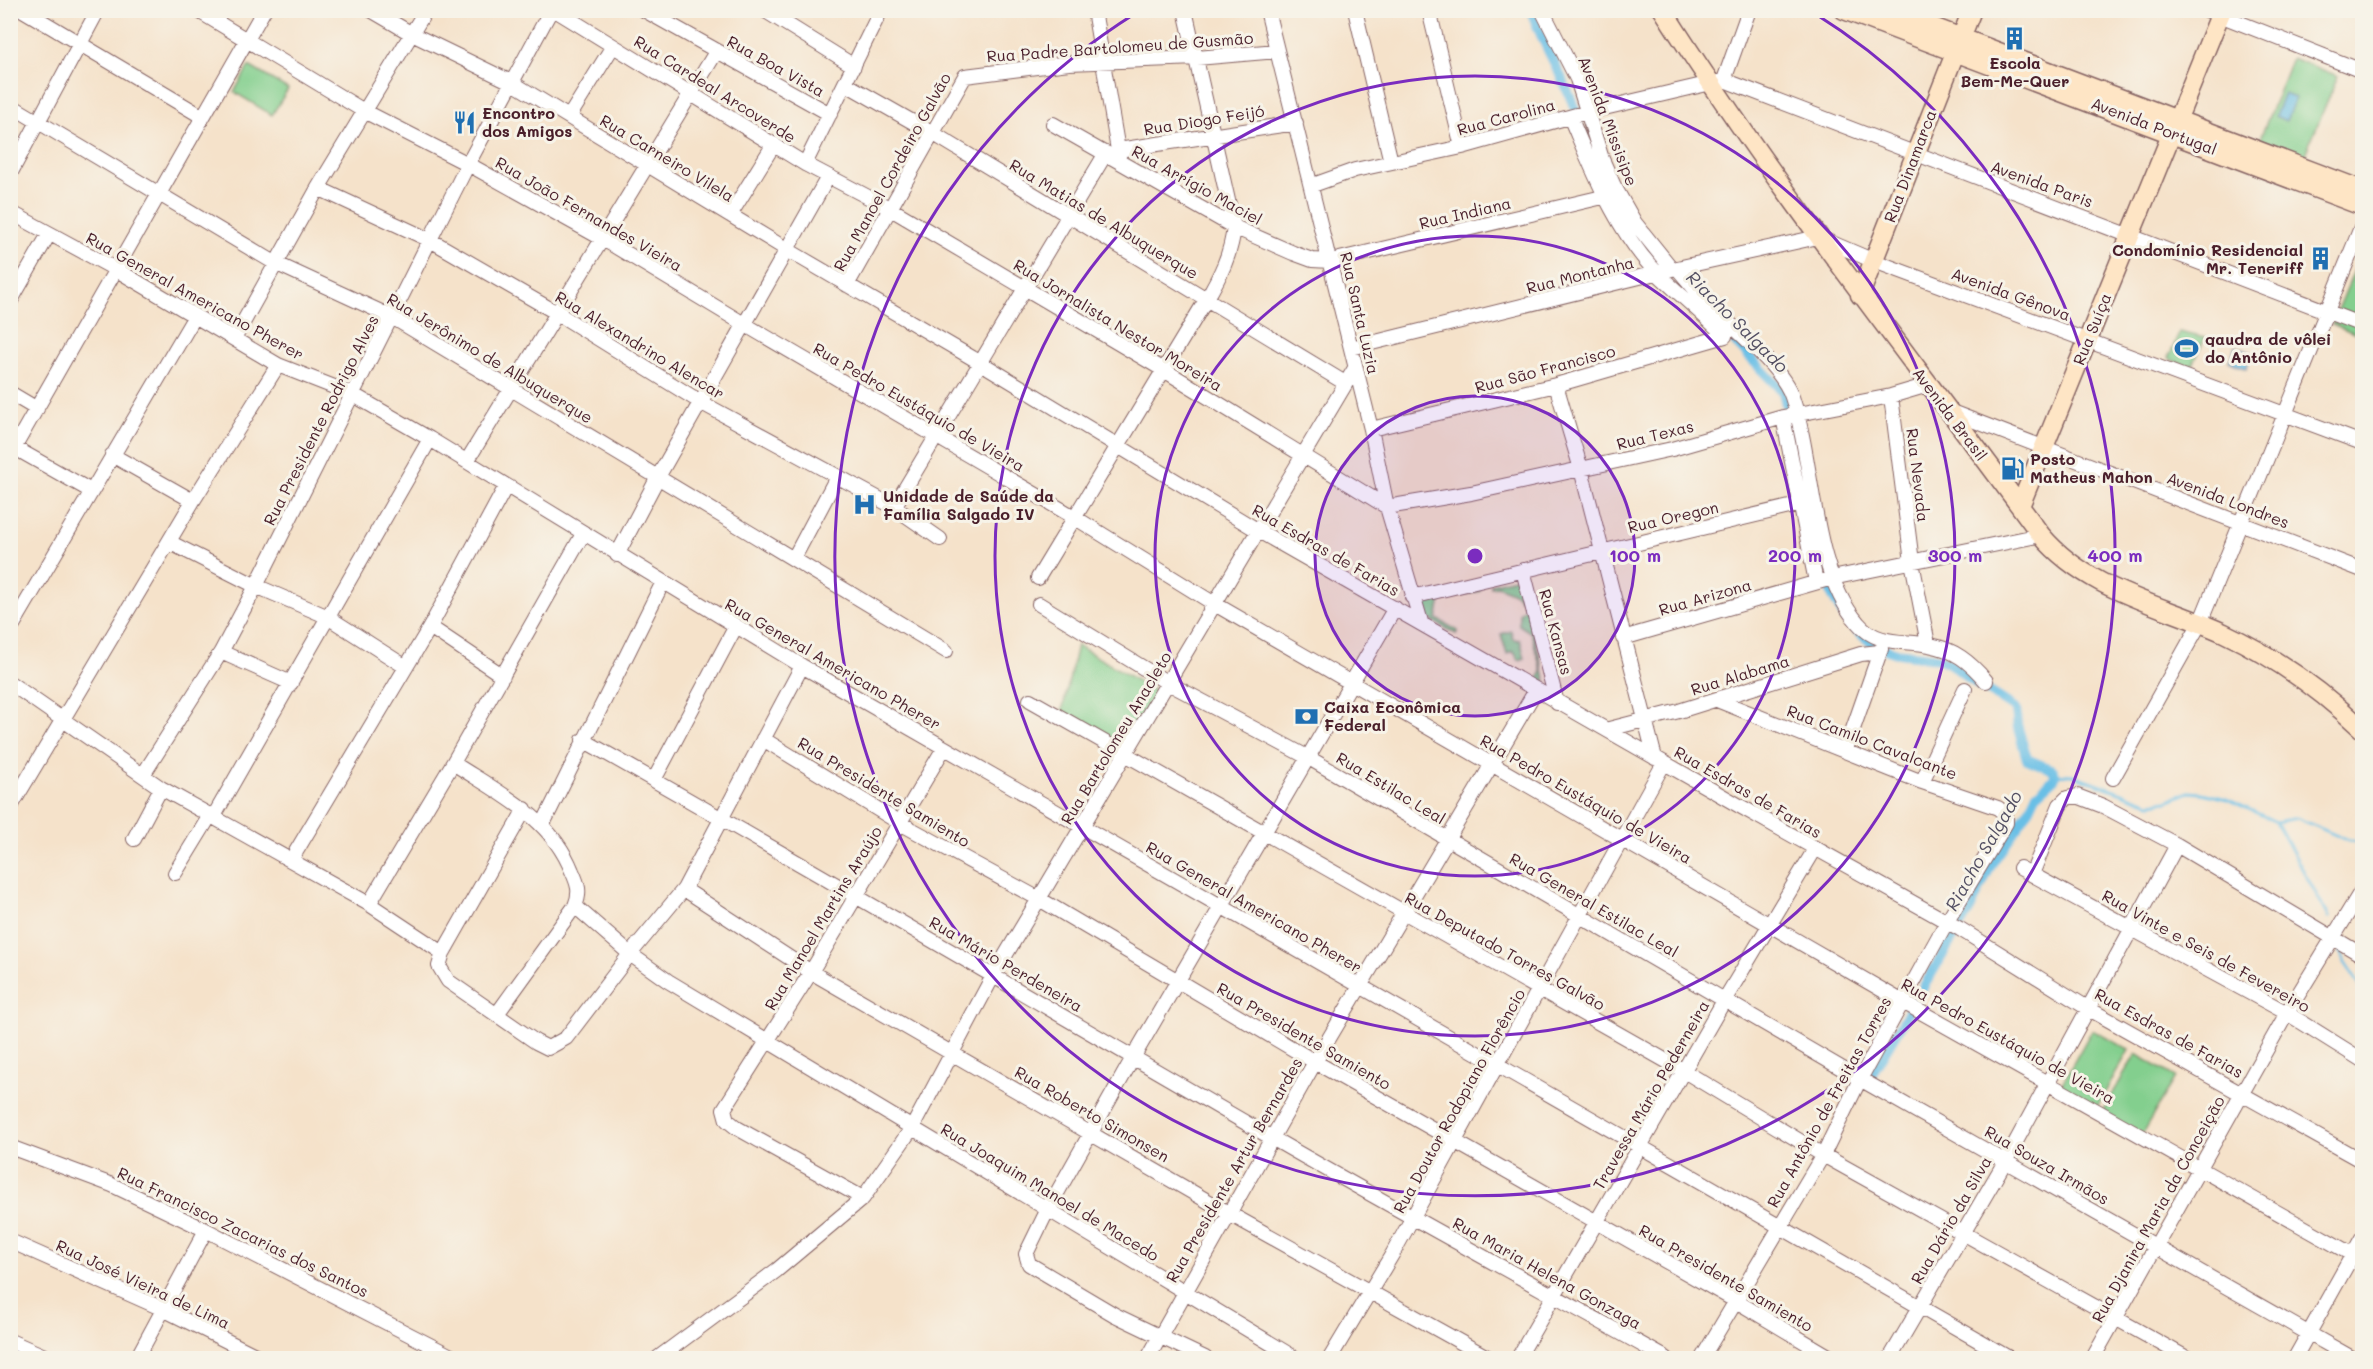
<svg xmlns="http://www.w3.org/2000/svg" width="2373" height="1369" font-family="Mali,sans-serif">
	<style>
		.green { fill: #83cf8e; stroke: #66775c; stroke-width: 1.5 }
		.water { fill: #69bfe6; stroke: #5a6f88; stroke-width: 1.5 }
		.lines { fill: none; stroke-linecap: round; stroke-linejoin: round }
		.stream { stroke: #69bfe6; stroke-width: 3 }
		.canal { stroke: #69bfe6; stroke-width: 10 }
		.street-casing { stroke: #866363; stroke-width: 16 }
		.secondary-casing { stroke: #866363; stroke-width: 21 }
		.street { stroke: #fff; stroke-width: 14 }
		.secondary { stroke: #fee5c5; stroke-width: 18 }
		.ring { fill: none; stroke: #7b2cbf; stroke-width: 3 }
		.labels { text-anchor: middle; stroke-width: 6; stroke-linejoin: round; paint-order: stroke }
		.street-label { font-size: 16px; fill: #4a1f2b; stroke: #f7f3e8 }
		.poi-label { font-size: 16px; font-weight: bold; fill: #4a1f2b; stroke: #f7f3e8; text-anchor: start }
		.water-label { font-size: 18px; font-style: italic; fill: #534f63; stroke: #f7f3e8 }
		.centre { fill: #7b2cbf; stroke: #f7f3e8; stroke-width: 3 }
		.ring-label { font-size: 18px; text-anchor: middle; font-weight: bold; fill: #7b2cbf; stroke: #f7f3e8; stroke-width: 6; stroke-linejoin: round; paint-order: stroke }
	</style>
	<rect width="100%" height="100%" fill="#f7f3e8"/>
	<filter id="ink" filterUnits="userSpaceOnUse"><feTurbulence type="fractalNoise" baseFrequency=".0167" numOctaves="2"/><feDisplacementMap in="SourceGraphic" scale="12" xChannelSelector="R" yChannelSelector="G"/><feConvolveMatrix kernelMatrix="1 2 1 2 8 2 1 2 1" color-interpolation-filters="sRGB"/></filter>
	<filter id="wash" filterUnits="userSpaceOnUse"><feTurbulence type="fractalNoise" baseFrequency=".008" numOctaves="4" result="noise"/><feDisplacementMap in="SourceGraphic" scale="24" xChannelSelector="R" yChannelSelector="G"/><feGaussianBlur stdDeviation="1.35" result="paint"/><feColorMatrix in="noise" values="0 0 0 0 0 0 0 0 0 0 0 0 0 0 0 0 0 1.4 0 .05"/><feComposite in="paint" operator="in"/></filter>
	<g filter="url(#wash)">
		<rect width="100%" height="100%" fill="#f5e2ca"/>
		<path class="green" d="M2292 58 2338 76 2300 166 2256 149Z
			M249 66 288 89 272 115 234 92Z
			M2362 252V336L2332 324Z
			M2180 332 2205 338 2191 369 2168 358Z
			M1519 577 1524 597 1519 599 1518 595 1498 586 1491 587V584Z
			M1479 587 1480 591 1441 600 1437 619 1458 631 1456 634 1427 618 1419 601Z
			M1527 606 1546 683 1537 680 1542 672 1531 633 1519 625V613Z
			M1511 631 1513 639 1520 640 1525 658 1519 660 1513 651 1507 654 1501 634Z
			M1077 645 1158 693 1122 748 1062 712Z
			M2092 1030 2129 1050 2097 1107 2060 1087Z
			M2136 1054 2175 1077 2140 1138 2100 1115Z"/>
		<path class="water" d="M2284 94 2295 98 2286 121 2275 116Z
			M2236 346 2252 353 2246 369 2229 361Z"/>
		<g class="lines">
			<path class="stream" d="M2055 774 2073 775 2150 803 2167 801 2189 792 2202 793 2227 799 2276 822 2297 818 2349 841 2362 842
				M2276 822 2329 917
				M2340 948 2344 961 2362 988"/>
			<path class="canal" d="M1531 10C1544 49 1567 82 1579 120
				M1721 327 1783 392 1791 424
				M1797 453 1806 494
				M1817 547C1827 593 1846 638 1894 652 1909 656 1925 655 1940 659 1953 663 1959 671 1970 679 1985 690 2001 698 2016 709L2018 728 2027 759 2053 770 2055 774 2054 779 2036 795 2029 810 1992 863 1970 909 1868 1080"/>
		</g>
	</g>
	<g filter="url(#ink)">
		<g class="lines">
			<defs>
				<path id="street" d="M23 10 203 117
					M197 10 364 111 468 164 603 239 744 324 1074 517 1213 603 1903 1002 2362 1260
					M371 10 412 34 511 82 786 249 981 363 1257 530 1738 805 1960 929 2089 1009 2362 1161
					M555 10 805 164 891 209 1164 370 1387 507 1471 493 1672 449 1783 417 1891 396 1928 385
					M644 10 830 114
					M764 10 854 66
					M1094 10 1119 156
					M1267 10 1371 429 1387 507 1421 622
					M1355 10 1391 162
					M1429 10 1462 147
					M1542 10 1577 79 1602 159 1614 186 1635 223 1672 269
					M2207 10 2362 71
					M1724 80 1749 10
					M846 84 934 134 1345 383
					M10 105 275 263 392 317 946 651
					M569 117 613 46
					M1053 124 1234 227 1293 253 1312 260 1331 261 1607 196
					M1118 150 1296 123
					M805 164 881 10
					M10 174 98 10
					M1313 185 1355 170 1462 147 1587 112 1724 80 2362 325
					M318 188 432 241 557 313 702 403 894 507 940 539
					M10 212 117 270 278 365 352 394 430 439 802 666 2009 1358
					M730 215 774 144
					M1677 268C1686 278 1694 289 1704 299 1727 323 1782 366 1792 397 1815 465 1811 569 1858 623 1877 646 1903 640 1929 645 1954 649 1970 662 1986 681
					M847 285 965 76 1069 63 1197 58 1277 51
					M10 302 49 234
					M234 339 318 188 426 10
					M1351 348 1668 270 1818 237 1874 261 2362 443
					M1556 385 1581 469 1655 758
					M10 393 37 409
					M1891 396 1912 562 1928 644
					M1949 411 2362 570
					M1783 417 1816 582
					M1371 429 1556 385 1725 336C1703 314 1679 294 1657 273 1616 231 1593 170 1570 117
					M15 448 91 491
					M10 455 264 10
					M112 455 193 501
					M467 461 716 52
					M894 507 1106 153
					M169 542 256 586 326 616 406 667
					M617 555 658 477 828 177
					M794 558 837 477
					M1523 570 1557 703
					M1038 578 1206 300C1220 276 1231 255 1234 227L1185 10
					M1412 597 1802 504
					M1039 604 1168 683 1309 758 1860 1079 2352 1358
					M430 627 503 676
					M10 630 195 316
					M1623 638 1832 578 2041 535
					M221 652 291 683
					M10 683 161 788 369 904 443 953
					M1030 700 1684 1071 1823 1155 2187 1358
					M1609 729 1679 711 1861 654 1880 652
					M763 739 900 823 1041 900 1315 1062 1736 1301 1832 1358
					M583 740C814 870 1042 1005 1272 1138 1402 1213 1535 1285 1666 1358
					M1846 749 1881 649
					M453 763C499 793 551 817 572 871 578 884 581 892 575 906L497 1014
					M143 775 221 652 256 586 468 164 551 10
					M2113 778 2200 623 2362 225
					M654 780 736 626
					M1922 782 1965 689
					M10 808 193 501 278 365
					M525 809 443 953 439 966 448 981 536 1042 548 1048 566 1038 630 954 684 889 802 666
					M214 816 430 439
					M543 824 663 582
					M134 839 161 788
					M291 860 430 627 506 486
					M2020 868 2287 1013 2362 1060
					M175 873 211 814
					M2032 874 2060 805 2067 798 2077 796 2103 806 2177 845 2362 955
					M684 889 811 972 1230 1214 1489 1358
					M369 904 453 763 583 534
					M575 906 630 954 668 981 1295 1358
					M10 1147 112 1185 206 1230 455 1358
					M863 1198 737 1128 727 1120 724 1109 811 972 944 748
					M10 1241 163 1309 261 1358
					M10 1341 49 1358
					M137 1358 206 1230
					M658 1358 777 1270 863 1198 912 1128 993 976 1355 368
					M1148 1358 1315 1062 1536 690
					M1205 1358 1115 1315 1029 1264 1026 1254 1048 1209 1134 1056 1395 608
					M1330 1358 1393 1253 1664 763
					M1518 1358 1725 999 1815 849
					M1702 1358 1823 1155 1860 1079 1946 923 2006 823V815L1998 808 1922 782 1717 700
					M1890 1358 2006 1160 2177 845
					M2093 1358 2287 1013 2362 890
					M2295 1358 2362 1238"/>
				<path id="secondary" d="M1663 10C1779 193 1914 361 2041 535 2088 591 2160 604 2224 633 2275 657 2321 690 2362 729
					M1844 10 2362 206
					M1888 10 2362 190
					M1860 295 1972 10
					M2020 506 2222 10"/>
			</defs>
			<use href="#street" class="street-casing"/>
			<use href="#secondary" class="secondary-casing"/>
			<use href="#street" class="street"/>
			<use href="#secondary" class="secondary"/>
		</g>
	</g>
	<circle cx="1475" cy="556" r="160" fill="#7b2cbf" fill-opacity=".12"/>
	<g class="ring">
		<circle cx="1475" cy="556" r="160"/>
		<circle cx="1475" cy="556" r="320"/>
		<circle cx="1475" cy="556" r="480"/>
		<path d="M1814 13A640 640 0 1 1 1136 13"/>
	</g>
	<defs>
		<symbol id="building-bare" viewBox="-9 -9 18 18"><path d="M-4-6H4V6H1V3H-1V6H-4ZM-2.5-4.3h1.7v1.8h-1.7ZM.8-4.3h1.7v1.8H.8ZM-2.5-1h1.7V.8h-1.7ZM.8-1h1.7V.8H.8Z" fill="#1f6fb2" stroke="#f7f3e8" stroke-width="2.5" paint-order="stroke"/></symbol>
		<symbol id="restaurant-bare" viewBox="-9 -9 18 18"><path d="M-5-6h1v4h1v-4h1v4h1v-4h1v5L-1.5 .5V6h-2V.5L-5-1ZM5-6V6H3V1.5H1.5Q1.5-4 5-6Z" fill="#1f6fb2" stroke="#f7f3e8" stroke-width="2.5" paint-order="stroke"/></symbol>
		<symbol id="stadium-bare" viewBox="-9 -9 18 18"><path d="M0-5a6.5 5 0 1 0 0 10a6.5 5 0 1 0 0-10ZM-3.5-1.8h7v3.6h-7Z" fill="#1f6fb2" stroke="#f7f3e8" stroke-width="2.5" paint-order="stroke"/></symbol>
		<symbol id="fuel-bare" viewBox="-9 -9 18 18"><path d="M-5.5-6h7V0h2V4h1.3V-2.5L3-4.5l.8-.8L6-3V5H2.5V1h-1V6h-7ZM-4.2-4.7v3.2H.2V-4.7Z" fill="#1f6fb2" stroke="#f7f3e8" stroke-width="2.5" paint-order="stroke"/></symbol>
		<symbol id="hospital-bare" viewBox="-9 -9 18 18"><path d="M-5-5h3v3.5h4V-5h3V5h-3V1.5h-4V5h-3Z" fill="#1f6fb2" stroke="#f7f3e8" stroke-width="2.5" paint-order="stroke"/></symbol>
		<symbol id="bank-bare" viewBox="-9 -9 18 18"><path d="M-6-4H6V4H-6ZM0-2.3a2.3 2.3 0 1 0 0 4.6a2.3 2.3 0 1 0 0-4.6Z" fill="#1f6fb2" stroke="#f7f3e8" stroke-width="2.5" paint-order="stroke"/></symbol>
	</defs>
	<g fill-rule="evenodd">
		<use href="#building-bare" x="1998" y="22" width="33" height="33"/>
		<use href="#restaurant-bare" x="448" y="106" width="33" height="33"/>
		<use href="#building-bare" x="2304" y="242" width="33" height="33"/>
		<use href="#stadium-bare" x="2170" y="332" width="33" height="33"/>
		<use href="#fuel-bare" x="1996" y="452" width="33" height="33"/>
		<use href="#hospital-bare" x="848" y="488" width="33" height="33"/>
		<use href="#bank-bare" x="1290" y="700" width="33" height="33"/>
	</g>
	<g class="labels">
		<g class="street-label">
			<text transform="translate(1120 47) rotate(-4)" y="6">Rua Padre Bartolomeu de Gusmão</text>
			<text transform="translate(776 66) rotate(29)" y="6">Rua Boa Vista</text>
			<text transform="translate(715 89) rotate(32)" y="6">Rua Cardeal Arcoverde</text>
			<text transform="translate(1506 117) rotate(-15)" y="6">Rua Carolina</text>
			<text transform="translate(1204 120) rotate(-9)" y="6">Rua Diogo Feijó</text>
			<text transform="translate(1608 121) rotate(69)" y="6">Avenida Missisipe</text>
			<text transform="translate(2154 126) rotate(21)" y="6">Avenida Portugal</text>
			<text transform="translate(667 158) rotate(31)" y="6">Rua Carneiro Vilela</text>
			<text transform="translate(1910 166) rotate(-69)" y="6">Rua Dinamarca</text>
			<text transform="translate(892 172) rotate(-61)" y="6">Rua Manoel Cordeiro Galvão</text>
			<text transform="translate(2042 184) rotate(20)" y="6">Avenida Paris</text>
			<text transform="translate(1197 185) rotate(29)" y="6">Rua Arrígio Maciel</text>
			<text transform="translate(1465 213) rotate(-13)" y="6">Rua Indiana</text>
			<text transform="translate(589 214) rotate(30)" y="6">Rua João Fernandes Vieira</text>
			<text transform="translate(1104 219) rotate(31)" y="6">Rua Matias de Albuquerque</text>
			<text transform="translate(1580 275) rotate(-14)" y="6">Rua Montanha</text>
			<text transform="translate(2011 294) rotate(20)" y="6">Avenida Gênova</text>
			<text transform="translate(195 296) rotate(29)" y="6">Rua General Americano Pherer</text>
			<text transform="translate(1360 313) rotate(77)" y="6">Rua Santa Luzia</text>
			<text transform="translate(1118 325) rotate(31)" y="6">Rua Jornalista Nestor Moreira</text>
			<text transform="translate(2092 329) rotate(-68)" y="6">Rua Suíça</text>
			<text transform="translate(640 345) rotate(31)" y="6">Rua Alexandrino Alencar</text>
			<text transform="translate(490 358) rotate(31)" y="6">Rua Jerônimo de Albuquerque</text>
			<text transform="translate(1545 369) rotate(-15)" y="6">Rua São Francisco</text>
			<text transform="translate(919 407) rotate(30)" y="6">Rua Pedro Eustáquio de Vieira</text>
			<text transform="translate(1950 414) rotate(53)" y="6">Avenida Brasil</text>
			<text transform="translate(321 420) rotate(-63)" y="6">Rua Presidente Rodrigo Alves</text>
			<text transform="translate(1655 435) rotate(-14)" y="6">Rua Texas</text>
			<text transform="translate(1918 475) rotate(83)" y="6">Rua Nevada</text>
			<text transform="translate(2228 500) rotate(21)" y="6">Avenida Londres</text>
			<text transform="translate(1673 517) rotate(-13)" y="6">Rua Oregon</text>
			<text transform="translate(1326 550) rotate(30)" y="6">Rua Esdras de Farias</text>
			<text transform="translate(1705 597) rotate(-16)" y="6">Rua Arizona</text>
			<text transform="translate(1556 632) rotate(75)" y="6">Rua Kansas</text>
			<text transform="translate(833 664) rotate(30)" y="6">Rua General Americano Pherer</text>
			<text transform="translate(1740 675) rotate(-17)" y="6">Rua Alabama</text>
			<text transform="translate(1116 738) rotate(-59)" y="6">Rua Bartolomeu Anacleto</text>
			<text transform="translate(1872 742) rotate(21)" y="6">Rua Camilo Cavalcante</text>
			<text transform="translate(1391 788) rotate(31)" y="6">Rua Estilac Leal</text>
			<text transform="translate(884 792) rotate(31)" y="6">Rua Presidente Samiento</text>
			<text transform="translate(1748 792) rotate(30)" y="6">Rua Esdras de Farias</text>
			<text transform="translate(1586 799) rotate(30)" y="6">Rua Pedro Eustáquio de Vieira</text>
			<text transform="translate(1594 905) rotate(30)" y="6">Rua General Estilac Leal</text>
			<text transform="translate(1254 907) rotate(30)" y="6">Rua General Americano Pherer</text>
			<text transform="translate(823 918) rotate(-59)" y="6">Rua Manoel Martins Araújo</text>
			<text transform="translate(1505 951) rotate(29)" y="6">Rua Deputado Torres Galvão</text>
			<text transform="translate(2206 951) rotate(29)" y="6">Rua Vinte e Seis de Fevereiro</text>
			<text transform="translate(1006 964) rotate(30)" y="6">Rua Mário Perdeneira</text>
			<text transform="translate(2169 1033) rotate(29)" y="6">Rua Esdras de Farias</text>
			<text transform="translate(1304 1036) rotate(30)" y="6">Rua Presidente Samiento</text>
			<text transform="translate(2008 1041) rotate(29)" y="6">Rua Pedro Eustáquio de Vieira</text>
			<text transform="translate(1651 1095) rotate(-60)" y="6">Travessa Mário Pederneira</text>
			<text transform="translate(1459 1101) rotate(-61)" y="6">Rua Doutor Rodopiano Florêncio</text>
			<text transform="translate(1829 1102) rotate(-61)" y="6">Rua Antônio de Freitas Torres</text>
			<text transform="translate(1092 1114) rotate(30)" y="6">Rua Roberto Simonsen</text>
			<text transform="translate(2047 1165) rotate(30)" y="6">Rua Souza Irmãos</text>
			<text transform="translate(1234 1170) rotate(-60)" y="6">Rua Presidente Artur Bernardes</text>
			<text transform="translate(1050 1192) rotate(31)" y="6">Rua Joaquim Manoel de Macedo</text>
			<text transform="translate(2158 1209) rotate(-61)" y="6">Rua Djanira Maria da Conceição</text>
			<text transform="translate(1951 1220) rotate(-60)" y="6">Rua Dário da Silva</text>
			<text transform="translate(243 1232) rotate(26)" y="6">Rua Francisco Zacarias dos Santos</text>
			<text transform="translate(1547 1273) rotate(29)" y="6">Rua Maria Helena Gonzaga</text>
			<text transform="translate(1726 1278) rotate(30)" y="6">Rua Presidente Samiento</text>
			<text transform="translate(143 1284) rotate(25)" y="6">Rua José Vieira de Lima</text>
		</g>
		<g class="poi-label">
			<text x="2015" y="69" text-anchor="middle">Escola<tspan x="2015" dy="18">Bem-Me-Quer</tspan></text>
			<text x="482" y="119">Encontro<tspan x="482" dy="18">dos Amigos</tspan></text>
			<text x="2303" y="256" text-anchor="end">Condomínio Residencial<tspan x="2303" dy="18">Mr. Teneriff</tspan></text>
			<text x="2205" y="345">qaudra de vôlei<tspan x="2205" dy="18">do Antônio</tspan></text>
			<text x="2030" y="465">Posto<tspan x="2030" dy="18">Matheus Mahon</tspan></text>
			<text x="883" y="502">Unidade de Saúde da<tspan x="883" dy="18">Família Salgado IV</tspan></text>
			<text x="1324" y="713">Caixa Econômica<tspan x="1324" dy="18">Federal</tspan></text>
		</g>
		<g class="water-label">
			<text transform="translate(1737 322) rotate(45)" y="6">Riacho Salgado</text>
			<text transform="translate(1984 851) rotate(-60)" y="6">Riacho Salgado</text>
		</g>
	</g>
	<circle cx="1475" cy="556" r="9" class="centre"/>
	<g class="ring-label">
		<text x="1635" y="562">100 m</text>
		<text x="1795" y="562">200 m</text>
		<text x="1955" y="562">300 m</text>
		<text x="2115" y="562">400 m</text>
	</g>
	<rect width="2373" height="1369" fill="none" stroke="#f7f3e8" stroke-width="36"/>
</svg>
